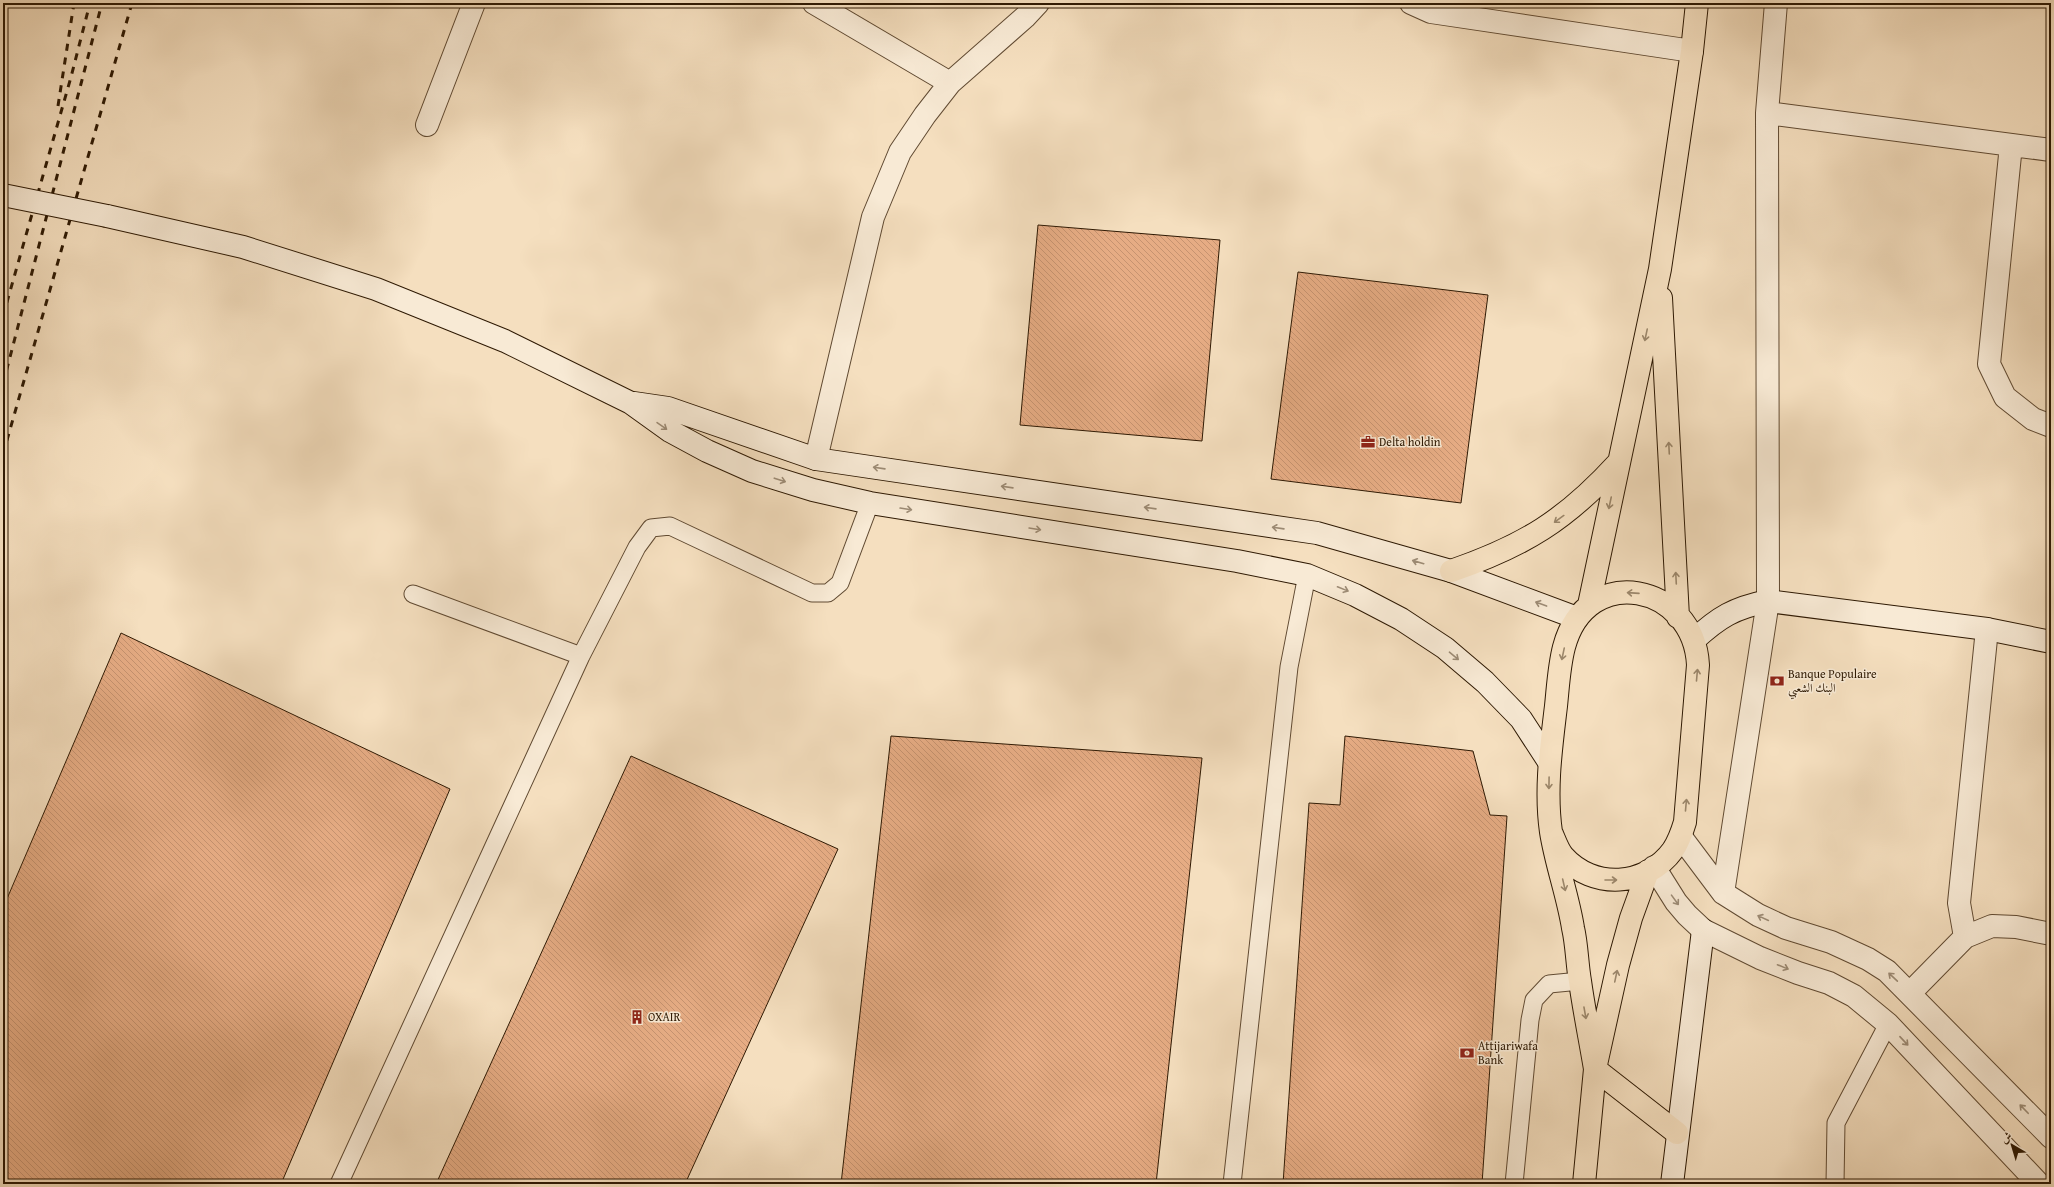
<svg xmlns="http://www.w3.org/2000/svg" width="2054" height="1187" font-family="'Gentium Book Plus',Amiri,serif">
	<style>
		.building { fill: url(#building-back-hatch); stroke: #2e1903 }
		.lines { fill: none; stroke-linecap: round; stroke-linejoin: round }
		.lane-casing { stroke: #604a32; stroke-width: 19 }
		.street-casing { stroke: #604a32; stroke-width: 24 }
		.secondary-casing { stroke: #2e1903; stroke-width: 24 }
		.primary-casing { stroke: #2e1903; stroke-width: 24 }
		.lane { stroke: #f8ead5; stroke-width: 17 }
		.street { stroke: #f8ead5; stroke-width: 22 }
		.secondary { stroke: #f8ead5; stroke-width: 22 }
		.primary { stroke: #f5dfbf; stroke-width: 22 }
		.rail { stroke: #2e1903; stroke-width: 3; stroke-dasharray: 7 7; stroke-linecap: butt }
		.secondary-bridge-casing { stroke: #2e1903; stroke-width: 24; stroke-linecap: butt }
		.secondary-bridge { stroke: #f8ead5; stroke-width: 22 }
		.oneway { stroke: #9b866a }
		.oneway2 { stroke: #9d8c76 }
		.labels { text-anchor: middle; stroke-width: 3; stroke-linejoin: round; paint-order: stroke }
		.poi-label { font-size: 12px; fill: #2e1903; stroke: #f8ead5; text-anchor: start }
	</style>
	<defs>
		<pattern id="building-back-hatch" width="6" height="6" patternUnits="userSpaceOnUse"><rect width="6" height="6" fill="#e6ac84"/><path d="M-1 5l2 2M0 0l6 6M5-1l2 2" fill="none" stroke="#c69370"/></pattern>
	</defs>
	<rect width="100%" height="100%" fill="#f5dfbf"/>
	<filter id="stains"><feTurbulence type="fractalNoise" baseFrequency=".005" numOctaves="4"/><feColorMatrix values="0 0 0 0 .2 0 0 0 0 .09 0 0 0 0 .02 0 0 0 .5 -.17"/></filter>
	<radialGradient id="worn" r=".72"><stop offset=".6" stop-color="#630" stop-opacity="0"/><stop offset="1" stop-color="#630" stop-opacity=".3"/></radialGradient>
	<path class="building" d="M1038 225 1220 240 1202 441 1020 425Z
		M1298 272 1488 295 1461 503 1271 479Z
		M121 633 450 789 281 1184H3V908Z
		M891 736 1202 758 1156 1184H841Z
		M1345 736 1473 751 1490 815 1507 816 1482 1184H1283L1309 803 1340 805Z
		M631 756 838 849 685 1184H436Z"/>
	<g class="lines">
		<defs>
			<path id="lane" d="M413 594 581 656 637 547 651 528 670 526 812 593H828L840 583 870 503
				M339 1184 581 656
				M1232 1184 1289 667 1307 575
				M1514 1184 1530 1020 1534 1000 1549 984 1580 981
				M1835 1184 1836 1123 1888 1024"/>
			<path id="street" d="M814 3 950 83
				M1411 3 1431 12 1692 51
				M1767 113 2051 150
				M427 125 474 3
				M2011 145 1989 364 2005 397 2033 419 2051 426
				M816 459 873 217 900 152 925 115 950 83 1025 17 1038 3
				M1681 837 1723 893 1758 915 1786 928 1831 942 1868 959 1887 971 2051 1137
				M1654 867 1676 902 1687 915 1703 930 1760 958 1798 973 1829 983 1854 996 1888 1024 2039 1184
				M1723 893 1768 601 1767 113 1776 3
				M1965 937 1992 926 2016 927 2051 934
				M1910 993 1965 937 1959 903 1987 629"/>
			<path id="secondary" d="M107 216 243 247 376 289 505 341 631 403 670 431 707 451 752 471 813 490 870 503 1237 561 1307 575 1355 595 1401 619 1445 648 1485 682 1521 719 1549 762
				M634 403 668 408 816 459 1317 533 1451 571 1577 618
				M1694 640C1719 617 1734 608 1768 601L1987 629 2051 642
				M1672 1184 1703 930"/>
			<path id="primary" d="M1661 298 1678 617
				M1451 571C1524 546 1566 520 1618 463
				M1589 605 1660 269 1692 51 1697 3
				M1552 834C1555 841 1558 850 1563 856 1593 890 1646 887 1673 850 1679 841 1682 832 1685 822L1698 665C1694 584 1587 561 1564 647 1559 666 1558 687 1556 706 1551 748 1545 790 1551 832 1556 864 1568 896 1573 928 1577 945 1577 964 1580 981 1584 1010 1590 1039 1595 1069L1677 1133
				M1584 1184 1595 1069 1618 965 1631 918 1648 871"/>
		</defs>
		<use href="#lane" class="lane-casing"/>
		<use href="#street" class="street-casing"/>
		<use href="#secondary" class="secondary-casing"/>
		<use href="#primary" class="primary-casing"/>
		<use href="#lane" class="lane"/>
		<use href="#street" class="street"/>
		<use href="#secondary" class="secondary"/>
		<use href="#primary" class="primary"/>
		<path class="rail" d="M58 106 74 3
			M3 316 71 77 90 3
			M3 384 102 3
			M3 454 132 3"/>
		<defs>
			<path id="secondary-bridge" d="M3 195 107 216"/>
		</defs>
		<use href="#secondary-bridge" class="secondary-bridge-casing"/>
		<use href="#secondary-bridge" class="secondary-bridge"/>
	</g>
	<defs><path id="oneway-shaft" d="M-6 0H5M1.5-3L5.5 0L1.5 3" fill="none" stroke-width="1.6" stroke-linecap="round" stroke-linejoin="round"/></defs>
	<g class="oneway">
		<use href="#oneway-shaft" transform="translate(1646 335) rotate(102)"/>
		<use href="#oneway-shaft" transform="translate(1669 448) rotate(-93)"/>
		<use href="#oneway-shaft" transform="translate(1610 503) rotate(102)"/>
		<use href="#oneway-shaft" transform="translate(1559 519) rotate(144)"/>
		<use href="#oneway-shaft" transform="translate(1676 578) rotate(-93)"/>
		<use href="#oneway-shaft" transform="translate(1633 593) rotate(-176)"/>
		<use href="#oneway-shaft" transform="translate(1563 654) rotate(102)"/>
		<use href="#oneway-shaft" transform="translate(1697 675) rotate(-85)"/>
		<use href="#oneway-shaft" transform="translate(1549 783) rotate(91)"/>
		<use href="#oneway-shaft" transform="translate(1686 805) rotate(-85)"/>
		<use href="#oneway-shaft" transform="translate(1611 880)"/>
		<use href="#oneway-shaft" transform="translate(1564 885) rotate(77)"/>
		<use href="#oneway-shaft" transform="translate(1616 976) rotate(-78)"/>
		<use href="#oneway-shaft" transform="translate(1585 1013) rotate(80)"/>
	</g>
	<g class="oneway2">
		<use href="#oneway-shaft" transform="translate(662 426) rotate(35)"/>
		<use href="#oneway-shaft" transform="translate(879 468) rotate(-172)"/>
		<use href="#oneway-shaft" transform="translate(780 480) rotate(18)"/>
		<use href="#oneway-shaft" transform="translate(1007 487) rotate(-172)"/>
		<use href="#oneway-shaft" transform="translate(1150 508) rotate(-172)"/>
		<use href="#oneway-shaft" transform="translate(906 509) rotate(9)"/>
		<use href="#oneway-shaft" transform="translate(1278 528) rotate(-172)"/>
		<use href="#oneway-shaft" transform="translate(1035 529) rotate(9)"/>
		<use href="#oneway-shaft" transform="translate(1418 562) rotate(-164)"/>
		<use href="#oneway-shaft" transform="translate(1343 589) rotate(22)"/>
		<use href="#oneway-shaft" transform="translate(1541 604) rotate(-160)"/>
		<use href="#oneway-shaft" transform="translate(1454 656) rotate(40)"/>
		<use href="#oneway-shaft" transform="translate(1675 900) rotate(54)"/>
		<use href="#oneway-shaft" transform="translate(1763 918) rotate(-155)"/>
		<use href="#oneway-shaft" transform="translate(1783 967) rotate(22)"/>
		<use href="#oneway-shaft" transform="translate(1893 977) rotate(-137)"/>
		<use href="#oneway-shaft" transform="translate(1904 1041) rotate(47)"/>
		<use href="#oneway-shaft" transform="translate(2024 1109) rotate(-134)"/>
	</g>
	<defs>
		<symbol id="office-bare" viewBox="-9 -9 18 18"><path d="M-6-3h4V-5.5h4V-3h4V5H-6ZM-1-4.5V-3h2v-1.5ZM-6 0V1H6V0Z" fill="#8f2418" stroke="#f8ead5" stroke-width="2.5" paint-order="stroke"/></symbol>
		<symbol id="bank-bare" viewBox="-9 -9 18 18"><path d="M-6-4H6V4H-6ZM0-2.3a2.3 2.3 0 1 0 0 4.6a2.3 2.3 0 1 0 0-4.6Z" fill="#8f2418" stroke="#f8ead5" stroke-width="2.5" paint-order="stroke"/></symbol>
		<symbol id="building-bare" viewBox="-9 -9 18 18"><path d="M-4-6H4V6H1V3H-1V6H-4ZM-2.5-4.3h1.7v1.8h-1.7ZM.8-4.3h1.7v1.8H.8ZM-2.5-1h1.7V.8h-1.7ZM.8-1h1.7V.8H.8Z" fill="#8f2418" stroke="#f8ead5" stroke-width="2.5" paint-order="stroke"/></symbol>
	</defs>
	<g fill-rule="evenodd">
		<use href="#office-bare" x="1358" y="432" width="20" height="20"/>
		<use href="#bank-bare" x="1767" y="671" width="20" height="20"/>
		<use href="#building-bare" x="627" y="1007" width="20" height="20"/>
		<use href="#bank-bare" x="1457" y="1043" width="20" height="20"/>
	</g>
	<g class="labels">
		<g class="poi-label">
			<text x="1379" y="446">Delta holdin</text>
			<text x="1788" y="678">Banque Populaire<tspan x="1788" dy="14">البنك الشعبي</tspan></text>
			<text x="648" y="1021">OXAIR</text>
			<text x="1478" y="1050">Attijariwafa<tspan x="1478" dy="14">Bank</tspan></text>
		</g>
	</g>
	<rect width="2054" height="1187" fill="none" stroke="#f5dfbf" stroke-width="16"/>
	<rect x="4" y="4" width="2046" height="1179" fill="none" stroke="#2e1903" stroke-width="2"/>
	<rect x="8" y="8" width="2038" height="1171" fill="none" stroke="#2e1903"/>
	<g transform="translate(2012 1145) rotate(322)" stroke="#f8ead5" stroke-width="3" paint-order="stroke">
	<path d="M0-3L7 15L0 10L-7 15Z" fill="#2e1903"/>
	<text y="-6" font-size="11" font-weight="bold" text-anchor="middle" fill="#2e1903">ش</text>
	</g>
	<rect width="100%" height="100%" filter="url(#stains)"/>
	<rect width="100%" height="100%" fill="url(#worn)"/>
</svg>
